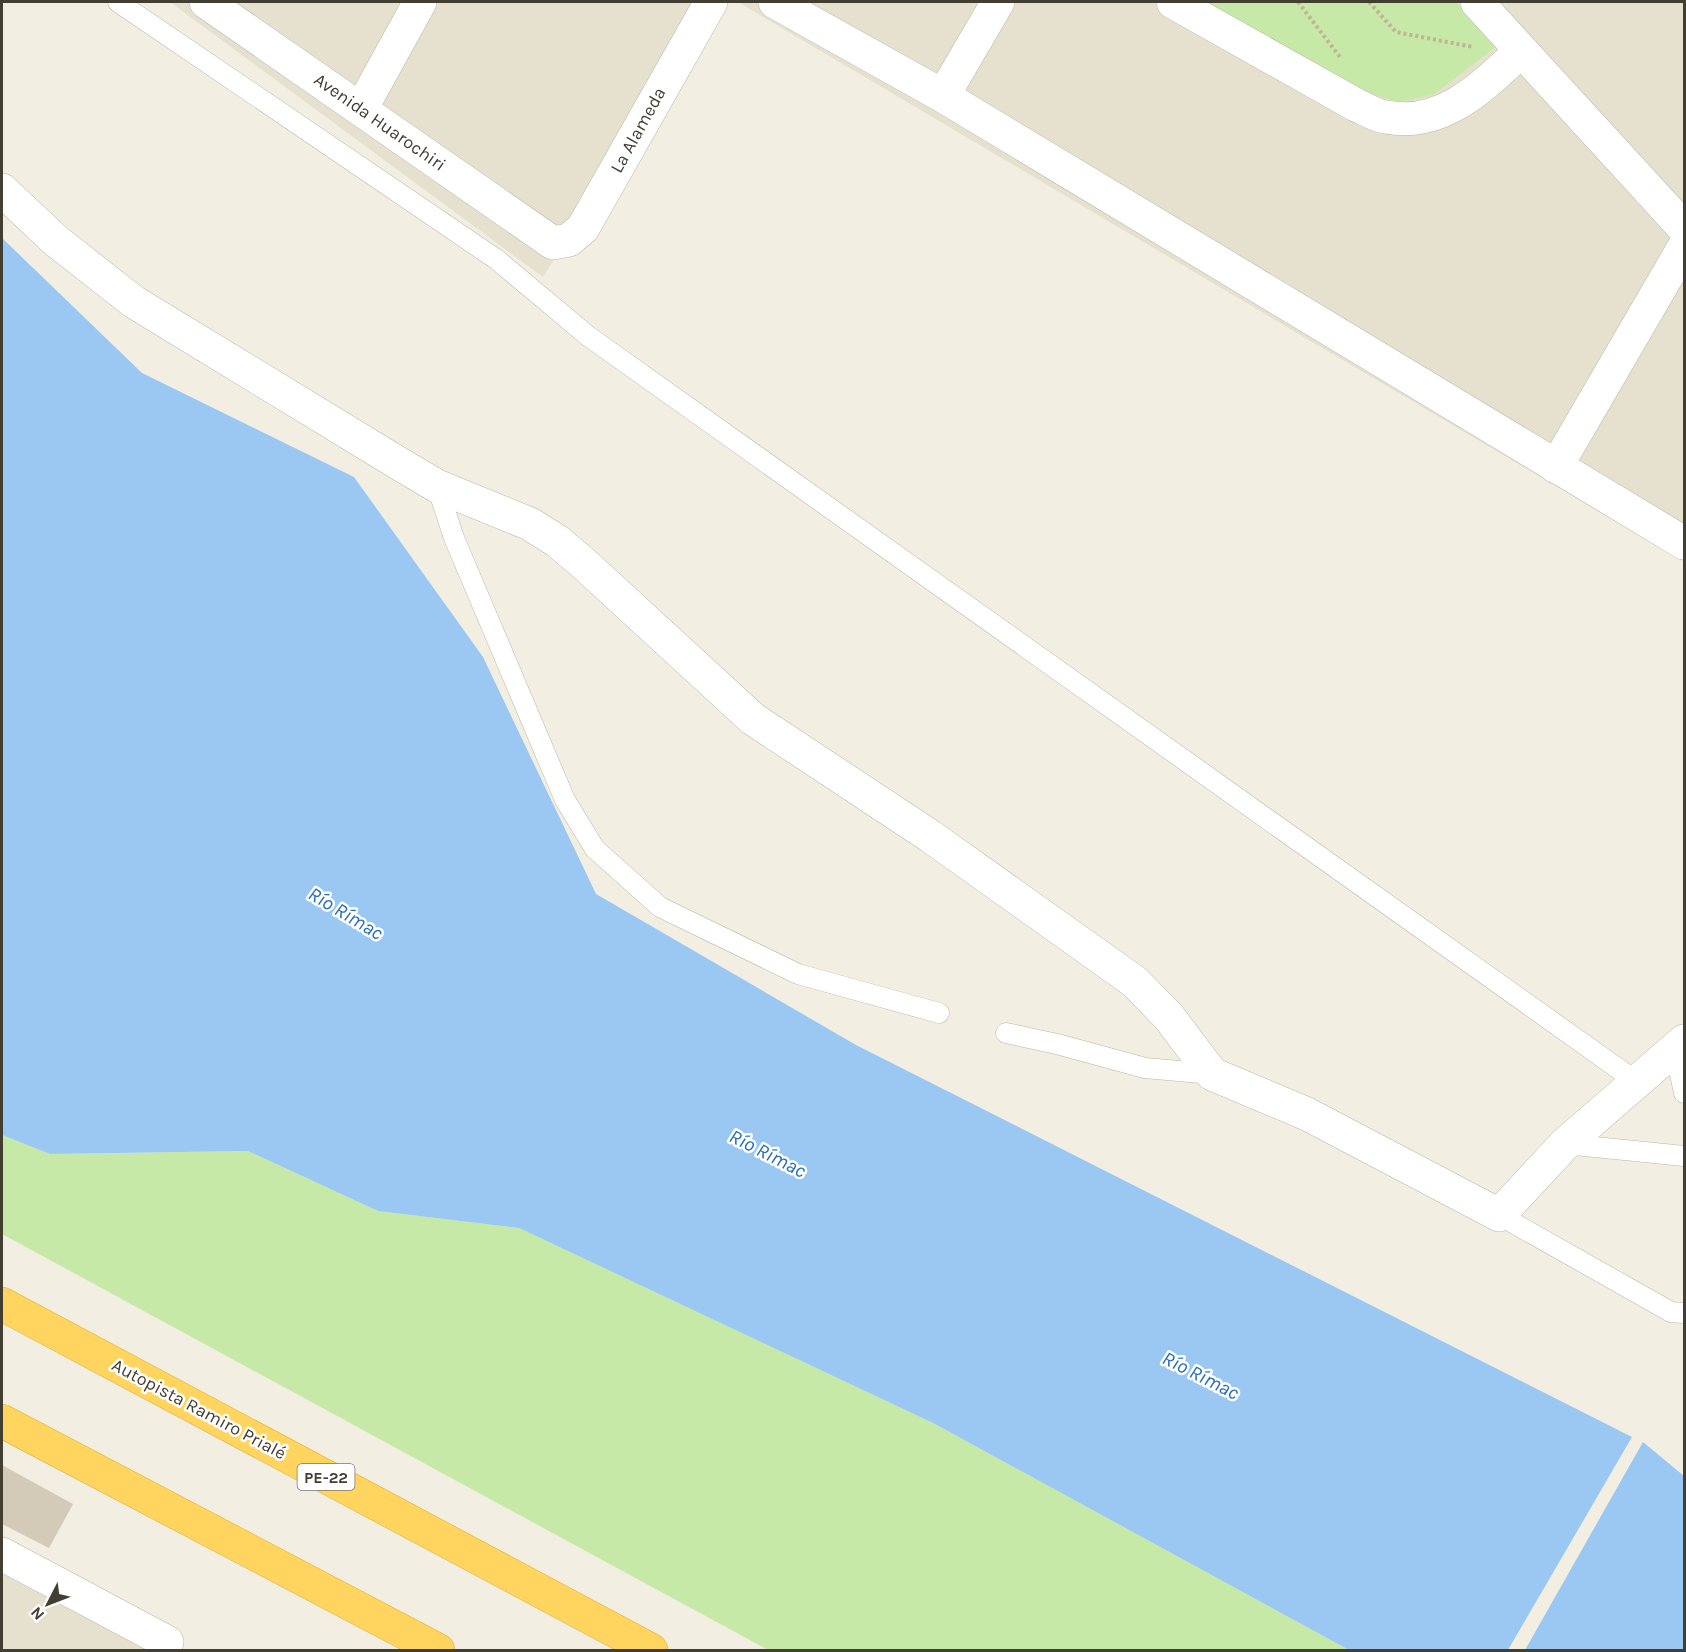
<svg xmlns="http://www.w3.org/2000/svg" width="1686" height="1652" font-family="Karla,sans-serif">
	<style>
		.residential { fill: #e6e0cf }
		.green { fill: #c7e9a8 }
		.water { fill: #9ac8f3 }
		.building { fill: #d3cab7 }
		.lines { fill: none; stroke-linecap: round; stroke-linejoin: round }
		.lane-casing { stroke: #bdb6a4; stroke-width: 21 }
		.street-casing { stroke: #bdb6a4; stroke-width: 34 }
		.highway-casing { stroke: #e4ac2a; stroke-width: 34 }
		.path { stroke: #c0b495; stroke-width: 4; stroke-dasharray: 3 3; stroke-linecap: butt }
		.lane { stroke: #fff; stroke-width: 20 }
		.street { stroke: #fff; stroke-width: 33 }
		.highway { stroke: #ffd55f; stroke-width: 33 }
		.labels { text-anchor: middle; stroke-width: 5; stroke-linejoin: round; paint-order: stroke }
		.shield { fill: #fff; stroke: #7b7870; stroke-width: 1.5 }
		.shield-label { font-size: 16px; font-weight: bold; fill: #433e32 }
		.street-label { font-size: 18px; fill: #433e32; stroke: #fff }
		.water-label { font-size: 20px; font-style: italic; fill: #286eb3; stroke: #fff }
	</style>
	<rect width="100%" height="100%" fill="#f2eee2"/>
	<path class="residential" d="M170 2H718L543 277Z
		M738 2H1684V563V562Z
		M2 1569 155 1650H2Z"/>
	<path class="green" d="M1206 2H1456L1497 46 1433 95 1399 102 1362 91Z
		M2 1135 50 1154 248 1151 378 1211 519 1228 933 1423 1349 1650H768L2 1234Z"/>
	<path class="water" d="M2 238 142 373 354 477 483 657 596 894 856 1045 1632 1437 1508 1650H1349L933 1423 519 1228 378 1211 248 1151 50 1154 2 1135Z
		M1643 1442 1684 1476V1650H1525Z"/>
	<path class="building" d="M2 1465 73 1504 49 1548 2 1524Z"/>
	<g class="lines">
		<defs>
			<path id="lane" d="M118 2 496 259 588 336 1637 1082
				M437 486 454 538 565 800 595 849 660 907 798 974 939 1013
				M1006 1033 1057 1044 1145 1068 1212 1074
				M1682 1044 1679 1069 1684 1093
				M1565 1144 1684 1156
				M1499 1215 1671 1312 1684 1313"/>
			<path id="street" d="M206 2 553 243 569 240 583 228 711 2
				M775 2 943 96 1684 543
				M1173 2 1356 105C1366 109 1376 116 1386 117 1443 128 1483 86 1521 51
				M1477 2 1684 228
				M943 96 998 2
				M361 109 420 2
				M2 190 55 240 134 302 398 463 437 486 530 524 557 541 582 562 753 719 930 836 1135 982 1169 1017 1212 1074 1307 1114 1499 1215 1565 1144 1684 1041
				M1556 467 1684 247
				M2 1554 167 1642"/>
			<path id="highway" d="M2 1304 651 1650
				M2 1421 438 1650"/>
		</defs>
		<use href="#lane" class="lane-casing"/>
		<use href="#street" class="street-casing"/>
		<use href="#highway" class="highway-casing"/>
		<path class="path" d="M1298 2 1340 57
			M1369 2 1396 32 1473 47"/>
		<use href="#lane" class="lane"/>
		<use href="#street" class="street"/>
		<use href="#highway" class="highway"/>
	</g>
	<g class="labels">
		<rect class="shield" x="297.5" y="1464" width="57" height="26" rx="4.5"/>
		<g class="shield-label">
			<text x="326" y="1483">PE-22</text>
		</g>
		<g class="street-label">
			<text transform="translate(380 122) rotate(35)" y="6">Avenida Huarochiri</text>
			<text transform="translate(638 130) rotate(-61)" y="6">La Alameda</text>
			<text transform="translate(199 1409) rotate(28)" y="6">Autopista Ramiro Prialé</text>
		</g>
		<g class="water-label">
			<text transform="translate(346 913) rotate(31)" y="7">Río Rímac</text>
			<text transform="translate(768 1153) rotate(27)" y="7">Río Rímac</text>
			<text transform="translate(1201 1375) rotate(27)" y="7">Río Rímac</text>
		</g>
	</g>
	<rect width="1686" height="1652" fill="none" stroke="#433e32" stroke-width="6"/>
	<g transform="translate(48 1604) rotate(228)" stroke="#ffffff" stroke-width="4.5" paint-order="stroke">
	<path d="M0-4.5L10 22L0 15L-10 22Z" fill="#433e32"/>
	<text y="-9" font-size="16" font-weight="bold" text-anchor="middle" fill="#433e32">N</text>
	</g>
</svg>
